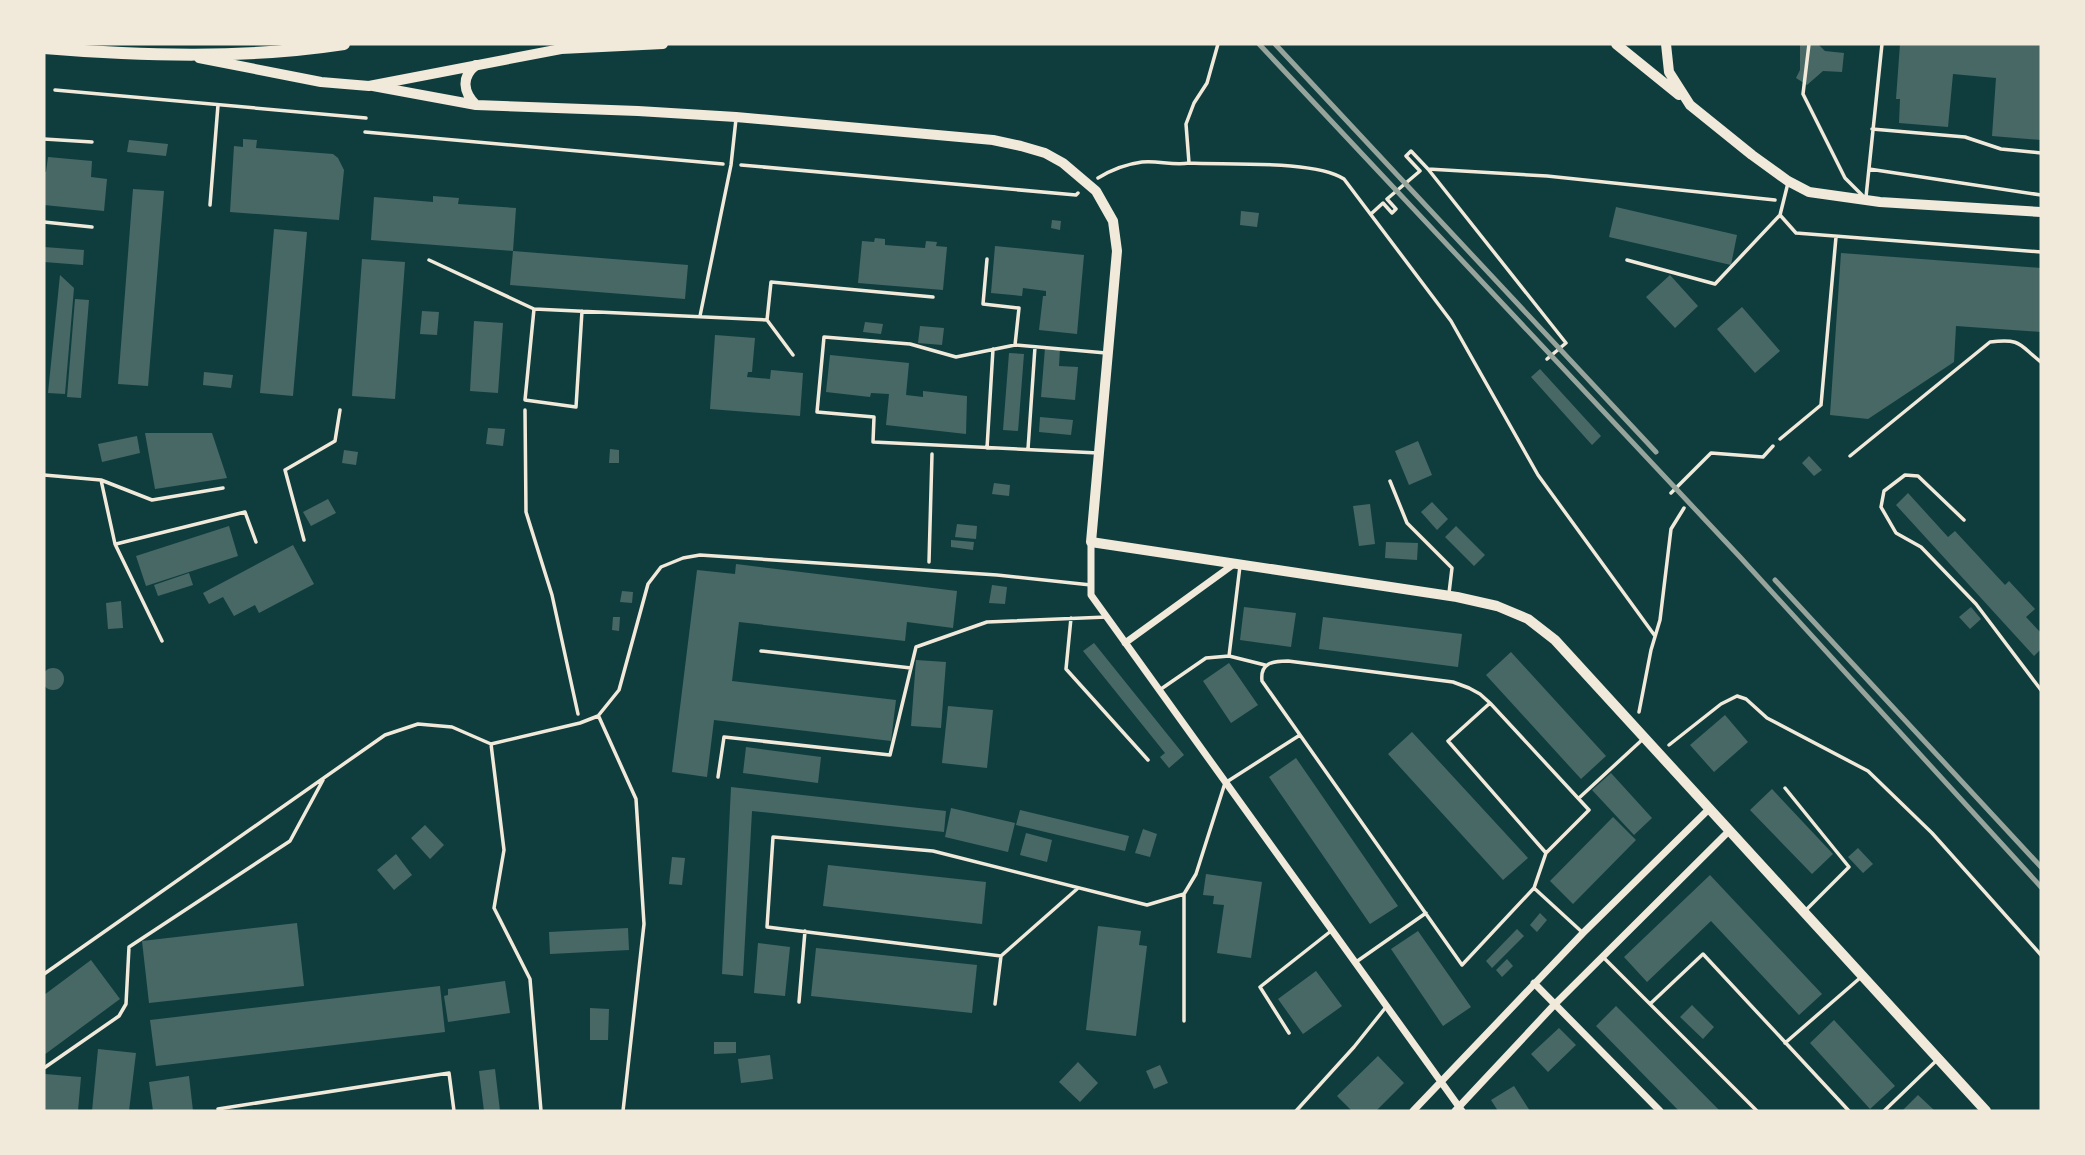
<svg xmlns="http://www.w3.org/2000/svg" width="2085" height="1155" font-family="'Work Sans',sans-serif">
	<style>
		.building { fill: #486865 }
		.lines { fill: none; stroke-linecap: round; stroke-linejoin: round }
		.path { stroke: #f1e9da; stroke-width: 3.5 }
		.service { stroke: #f1e9da; stroke-width: 3.5 }
		.minor { stroke: #f1e9da; stroke-width: 7 }
		.tertiary { stroke: #f1e9da; stroke-width: 10 }
		.secondary { stroke: #f1e9da; stroke-width: 10 }
		.primary { stroke: #f1e9da; stroke-width: 12 }
		.rail { stroke: #97a49c; stroke-width: 5 }
	</style>
	<rect width="100%" height="100%" fill="#0f3d3e"/>
	<path class="building" d="M1800 44H1818L1825 51 1844 53 1842 72 1823 71 1807 85 1796 78 1800 70Z
		M1900 44H2041V140L1992 136 1996 78 1953 74 1948 127 1899 123 1900 99H1896Z
		M243 139 257 140 256 148 333 154 338 158 344 170 339 220 230 212 234 146 243 147Z
		M129 140 168 144 166 156 127 152Z
		M48 157 92 161 91 177 107 179 104 211 44 205V172H46Z
		M133 189 164 191 148 386 118 384Z
		M433 196 459 198 458 204 516 208 513 251 371 240 374 197 433 202Z
		M1616 207 1737 235 1731 265 1609 237Z
		M1241 211 1259 213 1257 227 1240 225Z
		M1052 220 1061 221 1060 230 1051 228Z
		M274 229 307 232 293 396 260 393Z
		M875 238 885 239V245L925 248 926 241 937 242 936 246 947 247 943 290 858 283 862 241 874 242Z
		M995 246 1084 255 1077 334 1039 330 1043 296H1046V291L1023 288 1022 296 991 293Z
		M44 247 84 250 83 265 44 262Z
		M513 251 688 265 685 299 510 285Z
		M1841 253 2041 268V332L1956 326 1954 362 1868 419 1830 415Z
		M362 259 405 262 395 399 352 396Z
		M60 275 74 288 65 394 48 393Z
		M1670 275 1698 306 1675 328 1646 297Z
		M75 299 89 300 81 398 67 397Z
		M1742 307 1780 351 1755 373 1717 329Z
		M422 311 439 312 437 335 420 334Z
		M474 321 503 323 498 393 470 391Z
		M865 322 883 324 881 334 863 332Z
		M920 326 944 328 942 345 918 343Z
		M715 335 755 338 752 372H748L747 377 770 379 771 370 803 373 800 416 710 409Z
		M1045 348 1060 349 1059 366 1078 367 1075 400 1041 397Z
		M1009 353 1024 354 1018 431 1003 430Z
		M830 355 909 363 906 395 923 397V391L967 396 966 434 886 425 889 394 871 393 870 397 826 392Z
		M1540 369 1601 436 1592 445 1531 377Z
		M204 372 233 375 231 388 203 385Z
		M1040 417 1073 420 1071 435 1039 432Z
		M488 428 505 429 503 446 486 444Z
		M145 433H212L227 478 155 489Z
		M137 436 140 453 102 462 98 444Z
		M1418 441 1432 475 1409 485 1395 451Z
		M610 449 619 450V463H609Z
		M344 450 358 452 356 465 342 463Z
		M1809 456 1822 470 1814 476 1802 463Z
		M994 483 1010 485 1009 496 992 494Z
		M1908 493 1948 537 1955 531 2005 585 2009 581 2035 609 2026 617 2041 633V649L2034 656 1896 505Z
		M328 499 336 513 311 526 303 512Z
		M1432 502 1448 519 1437 530 1421 512Z
		M1370 504 1375 544 1359 546 1353 506Z
		M957 524 977 526 976 539 955 537Z
		M229 526 238 556 146 586 136 556Z
		M1456 526 1485 555 1474 566 1445 537Z
		M951 540 974 542 973 550 951 547Z
		M1386 542 1418 543 1417 560 1385 558Z
		M293 545 314 584 259 613 255 605 234 616 223 597 209 604 203 593Z
		M736 564 957 591 953 628 907 622 905 641 739 622 732 681 896 700 891 741 714 720 707 777 672 772 697 570 735 574Z
		M189 573 193 585 158 596 154 585Z
		M992 585 1007 587 1005 604 989 603Z
		M622 591 633 592 632 603 620 602Z
		M121 601 123 628 108 629 106 603Z
		M1244 607 1296 613 1291 647 1240 640Z
		M1971 607 1981 619 1970 629 1959 617Z
		M613 617H620L619 631 612 630Z
		M1323 617 1462 634 1458 667 1319 649Z
		M1094 643 1184 755 1169 768 1160 757 1165 753 1083 651Z
		M1511 652 1606 756 1581 779 1486 675Z
		M916 660 946 662 941 728 911 726Z
		M1229 663 1258 705 1231 723 1203 681Z
		M42 679a11 11 0 1 1 22 0a11 11 0 1 1-22 0Z
		M948 706 993 710 987 768 942 763Z
		M1725 715 1748 742 1714 772 1690 745Z
		M1412 732 1528 858 1503 880 1388 754Z
		M746 747 821 757 818 783 743 773Z
		M1296 758 1398 906 1370 924 1269 777Z
		M1611 773 1652 818 1634 835 1592 790Z
		M731 787 946 811 944 832 752 811 743 976 722 974Z
		M1772 789 1833 854 1812 874 1750 810Z
		M951 808 1015 823 1008 852 945 837Z
		M1020 810 1129 836 1125 851 1016 825Z
		M1613 817 1636 840 1573 904 1550 881Z
		M425 825 444 845 430 859 411 838Z
		M1143 829 1157 834 1150 857 1135 853Z
		M1026 833 1052 840 1047 862 1020 855Z
		M1858 848 1873 864 1863 873 1848 857Z
		M396 854 412 875 394 890 377 870Z
		M672 857 685 858 682 885 669 884Z
		M828 865 986 882 982 924 823 906Z
		M1206 874 1262 882 1251 958 1217 953 1224 905 1213 904 1214 896 1203 895Z
		M1710 875 1822 994 1799 1015 1711 921 1647 982 1624 957Z
		M1540 913 1547 920 1537 932 1530 925Z
		M297 923 304 986 149 1003 142 941Z
		M1098 926 1141 931 1139 945 1147 946 1136 1036 1086 1030Z
		M628 928 629 950 550 954 549 932Z
		M1517 929 1524 936 1492 968 1486 961Z
		M1418 931 1471 1007 1443 1026 1391 949Z
		M758 943 790 947 785 996 754 993Z
		M816 948 977 965 972 1013 811 996Z
		M1507 959 1513 966 1502 977 1496 970Z
		M91 960 120 999 44 1055V995Z
		M1316 971 1342 1006 1303 1034 1278 999Z
		M505 981 510 1013 448 1022 444 996 448 995V989Z
		M440 986 445 1032 156 1066 150 1020Z
		M1692 1005 1714 1027 1703 1039 1680 1017Z
		M1616 1006 1632 1022 1720 1111H1679L1596 1026Z
		M590 1008 609 1009 608 1040H590Z
		M1834 1020 1895 1086 1870 1109 1810 1043Z
		M1559 1028 1576 1045 1548 1072 1531 1054Z
		M714 1042H736V1053L714 1054Z
		M98 1049 136 1053 129 1111H92Z
		M770 1055 773 1079 741 1083 738 1059Z
		M1378 1056 1404 1083 1376 1111H1352L1337 1096Z
		M1078 1062 1098 1083 1080 1102 1059 1082Z
		M1160 1065 1168 1083 1154 1089 1146 1071Z
		M495 1069 500 1111H484L479 1071Z
		M45 1074 81 1077 78 1111H44Z
		M189 1076 193 1111H153L149 1082Z
		M1514 1086 1530 1111H1498L1491 1100Z
		M1918 1095 1935 1111H1902Z"/>
	<g class="lines">
		<path class="path" d="M365 132 723 164
			M1189 163 1186 124 1194 103 1207 83 1218 44
			M741 165 1076 195 1078 193
			M1428 169 1566 343 1547 359
			M1098 178C1111 170 1127 164 1142 162 1157 160 1173 166 1189 163 1227 165 1315 160 1344 179L1451 321 1538 475 1655 636
			M1372 213 1383 203 1392 213 1396 209 1387 199 1420 171 1406 156 1411 151 1428 169 1547 176 1775 200
			M525 410 526 512 552 595 578 714
			M1671 493 1711 453 1763 457 1773 446
			M929 562 932 454
			M1639 712 1651 650 1660 620 1671 529 1684 508
			M1669 745 1721 704 1737 696 1746 699 1767 718 1868 771 1932 833 2041 955"/>
		<path class="service" d="M1809 44 1803 94 1845 178 1862 195
			M55 90 366 118
			M1872 129 1965 137 2001 149 2041 153
			M44 139 92 142
			M1869 169 2041 195
			M1788 183 1780 215 1796 233 2041 252
			M1866 197 1882 44
			M210 205 218 105
			M44 222 92 227
			M987 259 983 304 1019 308 1015 345
			M429 260 534 309 767 320 793 355
			M1627 260 1715 284 1780 215
			M534 309 525 400 576 407 582 311
			M700 316 731 165 736 119
			M767 320 771 282 933 297
			M1780 439 1821 405 1836 237
			M987 448 993 349
			M1028 449 1035 347
			M1098 453 873 442 874 417 817 412 824 337 910 344 956 357 1015 345 1106 353
			M1850 456 1990 342C2022 338 2019 345 2041 362
			M44 475 101 480 152 500 223 488
			M101 480 115 544 162 641
			M1390 481 1407 523 1452 568 1449 593
			M1964 520 1918 476 1905 475 1884 491 1881 507 1896 533 1921 547 1976 604 2041 690
			M304 540 285 470 335 441 340 410
			M116 544 245 512 256 542
			M1240 566 1229 656 1265 665
			M1071 618 1066 669 1148 760
			M761 651 911 668
			M1161 689 1206 658 1229 656
			M1490 703 1448 741 1546 853
			M599 717 636 799 644 924 623 1111
			M491 744 504 850 494 908 530 979 541 1111
			M718 777 724 737 890 755 916 647 987 622 1107 617
			M1785 788 1849 867 1806 910
			M1579 798 1643 739
			M1534 888 1462 965 1262 681C1260 663 1272 661 1288 661L1453 682 1469 688 1480 694 1490 703 1589 810 1546 853 1534 888 1582 932
			M1077 889 1001 956 767 927 773 837 933 851 1147 905 1184 894 1196 874 1225 783 1300 735
			M1603 957 1650 1004 1703 954 1849 1111
			M1356 962 1426 913
			M44 974 385 735 418 724 452 727 491 744 580 723 598 716 619 690 648 584 661 567 683 558 700 555 997 575 1091 585
			M799 1002 805 931
			M995 1004 1001 956
			M1650 1004 1757 1111
			M1184 1021V894
			M1289 1033 1260 987 1331 931
			M1785 1043 1860 978
			M44 1068 119 1016 126 1004 129 947 290 841 323 780
			M218 1109 449 1073 454 1111
			M1296 1111 1354 1047 1386 1007
			M1884 1111 1937 1060"/>
		<path class="minor" d="M1091 542V595L1462 1111
			M1125 643 1234 564
			M1534 983 1660 1111
			M1413 1111 1583 933 1710 808
			M1455 1111 1555 1004 1730 830"/>
		<path class="tertiary" d="M373 86 476 105 638 111 736 117 993 140 1021 146 1045 153 1063 163 1096 191 1113 221 1117 251 1091 542 1457 597 1497 606 1528 619 1555 640 1986 1111
			M476 105C463 92 461 77 476 65"/>
		<path class="secondary" d="M1616 44 1679 95
			M1666 44 1669 72 1690 105 1752 155 1788 181 1809 192 1880 202 2041 212
			M199 58 321 82 369 86 561 49 663 44"/>
		<path class="primary" d="M44 48C143 56 246 59 344 44"/>
		<path class="rail" d="M1259 44 1740 557 2041 887
			M1275 44 1656 452
			M1775 580 2041 867"/>
	</g>
	<rect width="2085" height="1155" fill="none" stroke="#f1e9da" stroke-width="91"/>
</svg>
